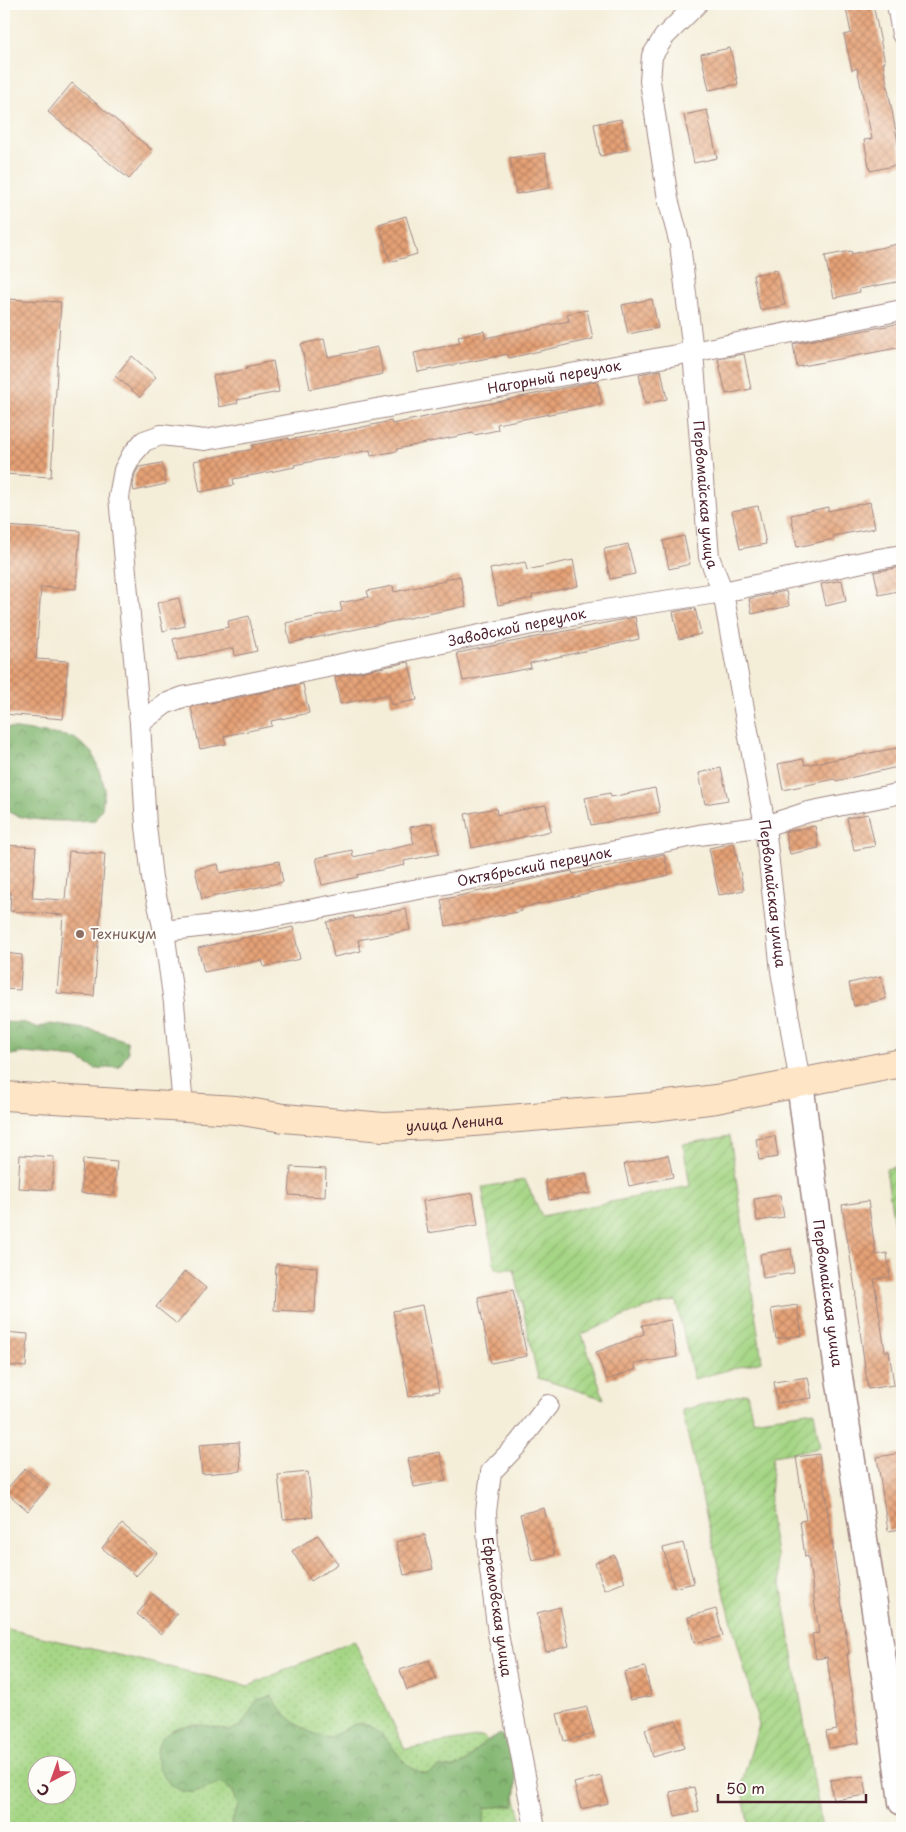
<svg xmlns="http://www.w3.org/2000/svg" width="906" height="1832" font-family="'Playpen Sans',sans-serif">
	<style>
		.grass { fill: url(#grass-dots); stroke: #787a58; fill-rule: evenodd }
		.forest { fill: url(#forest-crowns); stroke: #676b4e }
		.garden { fill: url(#garden-furrows); stroke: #787a58 }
		.building { fill: url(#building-cross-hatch) }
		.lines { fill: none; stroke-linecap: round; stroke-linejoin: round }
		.minor-casing { stroke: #9f8682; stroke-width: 22 }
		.tertiary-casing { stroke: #9f8682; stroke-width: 29 }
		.secondary-casing { stroke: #9f8682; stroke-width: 30 }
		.minor { stroke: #fff; stroke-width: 20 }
		.tertiary { stroke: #fff; stroke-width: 26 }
		.secondary { stroke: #fde5c5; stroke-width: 28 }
		.education-dot { fill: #8d6e63; stroke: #fdfcf7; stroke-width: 2 }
		.labels { text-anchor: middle; stroke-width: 4; stroke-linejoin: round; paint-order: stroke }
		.street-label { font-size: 14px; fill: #4a1f2b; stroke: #fdfcf7 }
		.education-label { font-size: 14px; fill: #785e54; stroke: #fdfcf7; text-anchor: start }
	</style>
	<defs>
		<pattern id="grass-dots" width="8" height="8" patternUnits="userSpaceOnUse" patternTransform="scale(1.25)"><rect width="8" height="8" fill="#a5d685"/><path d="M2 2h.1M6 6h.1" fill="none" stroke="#90b773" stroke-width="1.8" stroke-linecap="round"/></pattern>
		<pattern id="forest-crowns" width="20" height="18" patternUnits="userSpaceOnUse" patternTransform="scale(1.25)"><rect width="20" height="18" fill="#84b772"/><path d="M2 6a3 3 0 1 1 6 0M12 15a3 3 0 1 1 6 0" fill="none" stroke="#6e945e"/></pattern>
		<pattern id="garden-furrows" width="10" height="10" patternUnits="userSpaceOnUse" patternTransform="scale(1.25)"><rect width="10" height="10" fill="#a5d685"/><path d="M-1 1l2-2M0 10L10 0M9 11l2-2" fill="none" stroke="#90b773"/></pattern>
		<pattern id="building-cross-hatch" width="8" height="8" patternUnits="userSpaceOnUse" patternTransform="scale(1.25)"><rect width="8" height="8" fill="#e5a176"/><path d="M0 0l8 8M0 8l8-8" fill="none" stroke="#bc8361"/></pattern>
	</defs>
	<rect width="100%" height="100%" fill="#fdfcf7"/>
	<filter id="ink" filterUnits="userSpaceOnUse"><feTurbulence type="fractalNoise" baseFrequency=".02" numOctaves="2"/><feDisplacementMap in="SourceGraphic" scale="10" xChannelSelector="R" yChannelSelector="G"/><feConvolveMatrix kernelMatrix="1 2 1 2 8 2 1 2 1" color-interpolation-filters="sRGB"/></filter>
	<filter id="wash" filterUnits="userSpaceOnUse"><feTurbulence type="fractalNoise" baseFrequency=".0096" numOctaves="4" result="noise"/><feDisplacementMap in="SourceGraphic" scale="20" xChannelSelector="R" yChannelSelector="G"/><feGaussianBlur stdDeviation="1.12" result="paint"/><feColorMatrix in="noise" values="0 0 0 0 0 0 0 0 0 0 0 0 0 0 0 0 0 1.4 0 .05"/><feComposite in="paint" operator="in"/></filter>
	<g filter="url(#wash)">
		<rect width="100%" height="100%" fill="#f4eed9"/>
		<path class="grass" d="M4 1628 249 1686 354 1640 405 1749 482 1736 502 1751 524 1828H4ZM38 1764H68V1794H38Z"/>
		<path class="forest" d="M4 727 73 737 93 753 105 788 102 808 95 820C72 821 22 824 4 809Z
			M4 1022 23 1023 36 1028 50 1024 92 1030 127 1041 128 1053 119 1067 95 1069 77 1058 24 1053 4 1056Z
			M271 1696C286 1718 302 1732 328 1738 336 1735 349 1726 356 1724 381 1720 394 1756 412 1768 416 1771 422 1772 427 1774L440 1767 454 1768 467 1761 476 1750 487 1741 501 1734C516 1754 519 1781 514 1805L485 1808 484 1822 487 1828H232V1820L238 1806 233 1791 219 1783C211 1786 202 1791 193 1792 174 1795 153 1770 157 1751 162 1719 205 1722 228 1731L242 1725 257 1700Z"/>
		<path class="garden" d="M730 1136 762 1361 694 1379 676 1301 642 1309 582 1334 604 1399 538 1378 514 1269H495L482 1187 525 1180 542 1216 690 1186 683 1144Z
			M902 1165V1280L886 1169Z
			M747 1393 753 1420 814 1411 820 1448 773 1456 769 1512 822 1828H749L741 1785 759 1725 725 1596 682 1410Z"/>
		<g id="blocks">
			<path class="building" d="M845 4H873L885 63H883L902 164 870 171 864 140 872 139 857 68 852 70 844 35 851 33Z
				M730 48 738 84 709 90 701 54Z
				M72 83 153 151 129 179 48 112Z
				M707 110 717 158 694 163 684 115Z
				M621 119 627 150 600 156 594 124Z
				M545 153 550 188 516 194 510 158Z
				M406 216 417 254 390 262 379 224Z
				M902 243V281L859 289 860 292 834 298 825 256 851 251 852 254Z
				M777 270 785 305 760 310 753 275Z
				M7 299 61 302 51 477 4 474V360Z
				M652 299 658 328 628 334 622 305Z
				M587 310 593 339 509 358 508 354 418 372 414 353 460 343 458 336 484 331 485 338 569 321 567 314Z
				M902 323V347L797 367 793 344Z
				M324 339 328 357 378 347 383 374 310 389 301 344Z
				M744 354 751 389 726 394 718 359Z
				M132 356 156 377 140 397 115 376Z
				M273 361 279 392 237 400 238 403 219 407 213 376 247 369 246 367Z
				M661 370 667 399 645 404 639 374Z
				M597 381 602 404 497 424 498 430 474 435 473 433 397 449V451L371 456 370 450 294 465 295 467 233 479 234 485 200 492 194 461 253 449 252 445 289 438V440L338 430 339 432 391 421 392 424Z
				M162 463 166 484 134 491 133 485 135 474 139 467Z
				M870 502 875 528 833 536 834 539 797 547 791 515 828 507V511Z
				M758 506 766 544 740 549 732 511Z
				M4 526 80 531 76 589 41 587 36 659 68 661 63 719 4 714V608L5 584H4Z
				M684 536 690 564 669 569 663 541Z
				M628 544 635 574 610 579 604 549Z
				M573 560 578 586 532 595 533 598 498 605 490 569 525 562 527 570Z
				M902 567V590L879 595 874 572Z
				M460 576 466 606 290 643 286 623 342 611 340 603 369 597 367 591 393 586 394 592 445 581V579Z
				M842 580 846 601 826 606 821 584Z
				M786 591 789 606 752 614 749 599Z
				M179 598 185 626 163 631 157 603Z
				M695 608 701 634 679 639 673 612Z
				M249 616 257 651 235 656 234 648 178 660 173 639 229 627 228 621Z
				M635 617 639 639 530 663 531 668 463 681 457 653Z
				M409 662 417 700 391 705 389 694 340 704 335 677Z
				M303 684 309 713 271 721 272 726 224 736 226 744 200 749 191 707Z
				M902 747V766L836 781 835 779 783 790 778 764 803 759 805 765Z
				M721 768 728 800 705 804 699 773Z
				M655 788 660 812 591 825 585 798 610 793 611 797Z
				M546 805 551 831 472 848 465 814 496 808 497 815Z
				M868 814 875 846 854 850 847 818Z
				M432 823 439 854 404 861 405 865 357 875 358 877 322 885 316 858 352 850 353 857 414 844 410 827Z
				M815 826 819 848 790 854 785 832Z
				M734 843 744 890 719 895 709 848Z
				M4 845 36 847 32 898 65 900 69 851 105 854 94 996 57 993 63 915 10 911 11 893H4Z
				M664 854 669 875 521 908 522 911 446 926 441 900 538 878 572 871 573 874Z
				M279 861 283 882 202 899 195 869 218 864 220 873Z
				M406 909 410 930 358 940 361 951 334 957 327 922 353 916 354 919Z
				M293 927 300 959 264 967 262 960 204 972 198 948Z
				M4 953 22 955 20 990 4 989Z
				M881 976 886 999 854 1006 849 983Z
				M775 1136 778 1157 759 1160 756 1139Z
				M20 1155 54 1157 52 1190 18 1188Z
				M668 1155 673 1177 629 1186 624 1164Z
				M83 1159 117 1162 114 1195 81 1193Z
				M291 1167 326 1169 325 1197 289 1195Z
				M586 1173 590 1193 549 1200 545 1180Z
				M473 1193 478 1225 428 1233 423 1201Z
				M780 1195 784 1217 757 1221 754 1199Z
				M868 1201 876 1255 887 1253 890 1277 874 1279 885 1351H889L894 1385 868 1389 855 1295H856L842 1205Z
				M791 1249 794 1273 763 1278 760 1254Z
				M276 1264 317 1267 315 1312 274 1310Z
				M185 1271 206 1288 177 1324 156 1307Z
				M513 1290 527 1356 491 1363 478 1297Z
				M422 1305 439 1391 409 1397 393 1311Z
				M797 1305 802 1335 776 1339 771 1309Z
				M671 1320 677 1357 634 1364 636 1369 607 1380 596 1352 644 1334 642 1325Z
				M4 1332 28 1334 26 1367 4 1365Z
				M808 1377 812 1398 777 1403 774 1382Z
				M239 1442 241 1471 202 1474 199 1445Z
				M440 1452 446 1481 414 1487 408 1458Z
				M902 1453V1529L888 1531 877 1457Z
				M819 1454 849 1654H847L859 1743 829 1748 826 1732 837 1730 827 1657 816 1659 812 1634 819 1633 808 1556 805 1557 800 1521 806 1520 796 1457Z
				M25 1468 48 1487 28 1511 5 1491Z
				M308 1472 313 1517 283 1519 278 1475Z
				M544 1508 555 1555 532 1560 520 1514Z
				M122 1524 157 1553 136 1576 102 1548Z
				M318 1535 338 1564 311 1581 292 1551Z
				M425 1535 433 1569 404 1575 396 1542Z
				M683 1543 694 1583 674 1588 663 1548Z
				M614 1555 625 1582 605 1590 595 1563Z
				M153 1594 177 1614 161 1634 137 1614Z
				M560 1607 569 1646 546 1652 537 1613Z
				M716 1609 723 1636 694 1643 688 1617Z
				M429 1660 436 1679 407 1690 400 1670Z
				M645 1667 651 1696 630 1700 624 1672Z
				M587 1707 594 1734 564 1741 557 1714Z
				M676 1720 684 1748 653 1757 645 1729Z
				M601 1776 608 1803 581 1809 574 1783Z
				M864 1776 867 1795 833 1800 830 1780Z
				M694 1787 699 1811 675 1816 670 1792Z"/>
		</g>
	</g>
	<g filter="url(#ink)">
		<use href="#blocks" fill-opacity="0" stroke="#9f8682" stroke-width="1"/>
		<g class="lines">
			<defs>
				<g id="minor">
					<path id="s1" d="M697 4 664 37 652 56 650 81 668 199 680 244 693 352 709 557 723 592 765 826 781 971 800 1083"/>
					<path d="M897 4 902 34"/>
					<path id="s2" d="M140 723 165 704 183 697 585 613 723 592 872 560 902 555"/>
					<path id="s3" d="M164 931 257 920 699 835 765 826 808 812 902 793"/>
					<path id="s4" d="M183 1107 174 1003 164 931 152 878 146 826 140 723 119 497 124 470 132 455 144 441 161 435 205 440 693 352 902 310"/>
					<path d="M535 1828 498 1634 489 1562 486 1512 491 1472 518 1444 548 1405"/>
				</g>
				<g id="tertiary">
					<path id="s5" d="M800 1083 837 1364 887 1688 902 1802"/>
				</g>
				<g id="secondary">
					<path id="s6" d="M4 1096 236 1110 284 1118 383 1127 437 1125 652 1107 716 1099 902 1063"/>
				</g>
			</defs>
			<use href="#minor" class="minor-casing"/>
			<use href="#tertiary" class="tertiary-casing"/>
			<use href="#secondary" class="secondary-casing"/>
			<use href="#minor" class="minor"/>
			<use href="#tertiary" class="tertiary"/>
			<use href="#secondary" class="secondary"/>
		</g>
	</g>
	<circle class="education-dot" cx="80" cy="934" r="5"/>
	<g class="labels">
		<g class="street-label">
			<text dy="5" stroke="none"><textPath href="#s4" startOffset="1094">Нагорный переулок</textPath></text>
			<text dy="5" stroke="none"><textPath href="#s1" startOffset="512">Первомайская улица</textPath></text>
			<text dy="5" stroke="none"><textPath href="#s2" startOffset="392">Заводской переулок</textPath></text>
			<text dy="5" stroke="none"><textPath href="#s3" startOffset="376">Октябрьский переулок</textPath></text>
			<text dy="5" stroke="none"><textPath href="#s1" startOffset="918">Первомайская улица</textPath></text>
			<text dy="5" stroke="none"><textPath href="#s6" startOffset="452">улица Ленина</textPath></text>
			<text dy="5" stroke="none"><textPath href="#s5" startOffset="212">Первомайская улица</textPath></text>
			<text transform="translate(497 1607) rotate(82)" y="5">Ефремовская улица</text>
		</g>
		<g class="education-label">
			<text x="90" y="939">Техникум</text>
		</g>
	</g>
	<rect width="906" height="1832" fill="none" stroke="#fdfcf7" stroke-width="20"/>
	<g transform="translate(52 1780) rotate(221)"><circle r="24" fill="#fdfcf7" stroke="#b5a4a5"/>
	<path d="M0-4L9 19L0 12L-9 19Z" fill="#d1495b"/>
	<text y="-8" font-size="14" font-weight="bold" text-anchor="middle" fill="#4a1f2b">С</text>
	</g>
	<path d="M718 1794v8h148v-8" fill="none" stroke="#4a1f2b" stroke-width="2.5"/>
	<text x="726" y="1794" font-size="15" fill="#4a1f2b" stroke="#fdfcf7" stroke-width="4" paint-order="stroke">50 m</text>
</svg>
